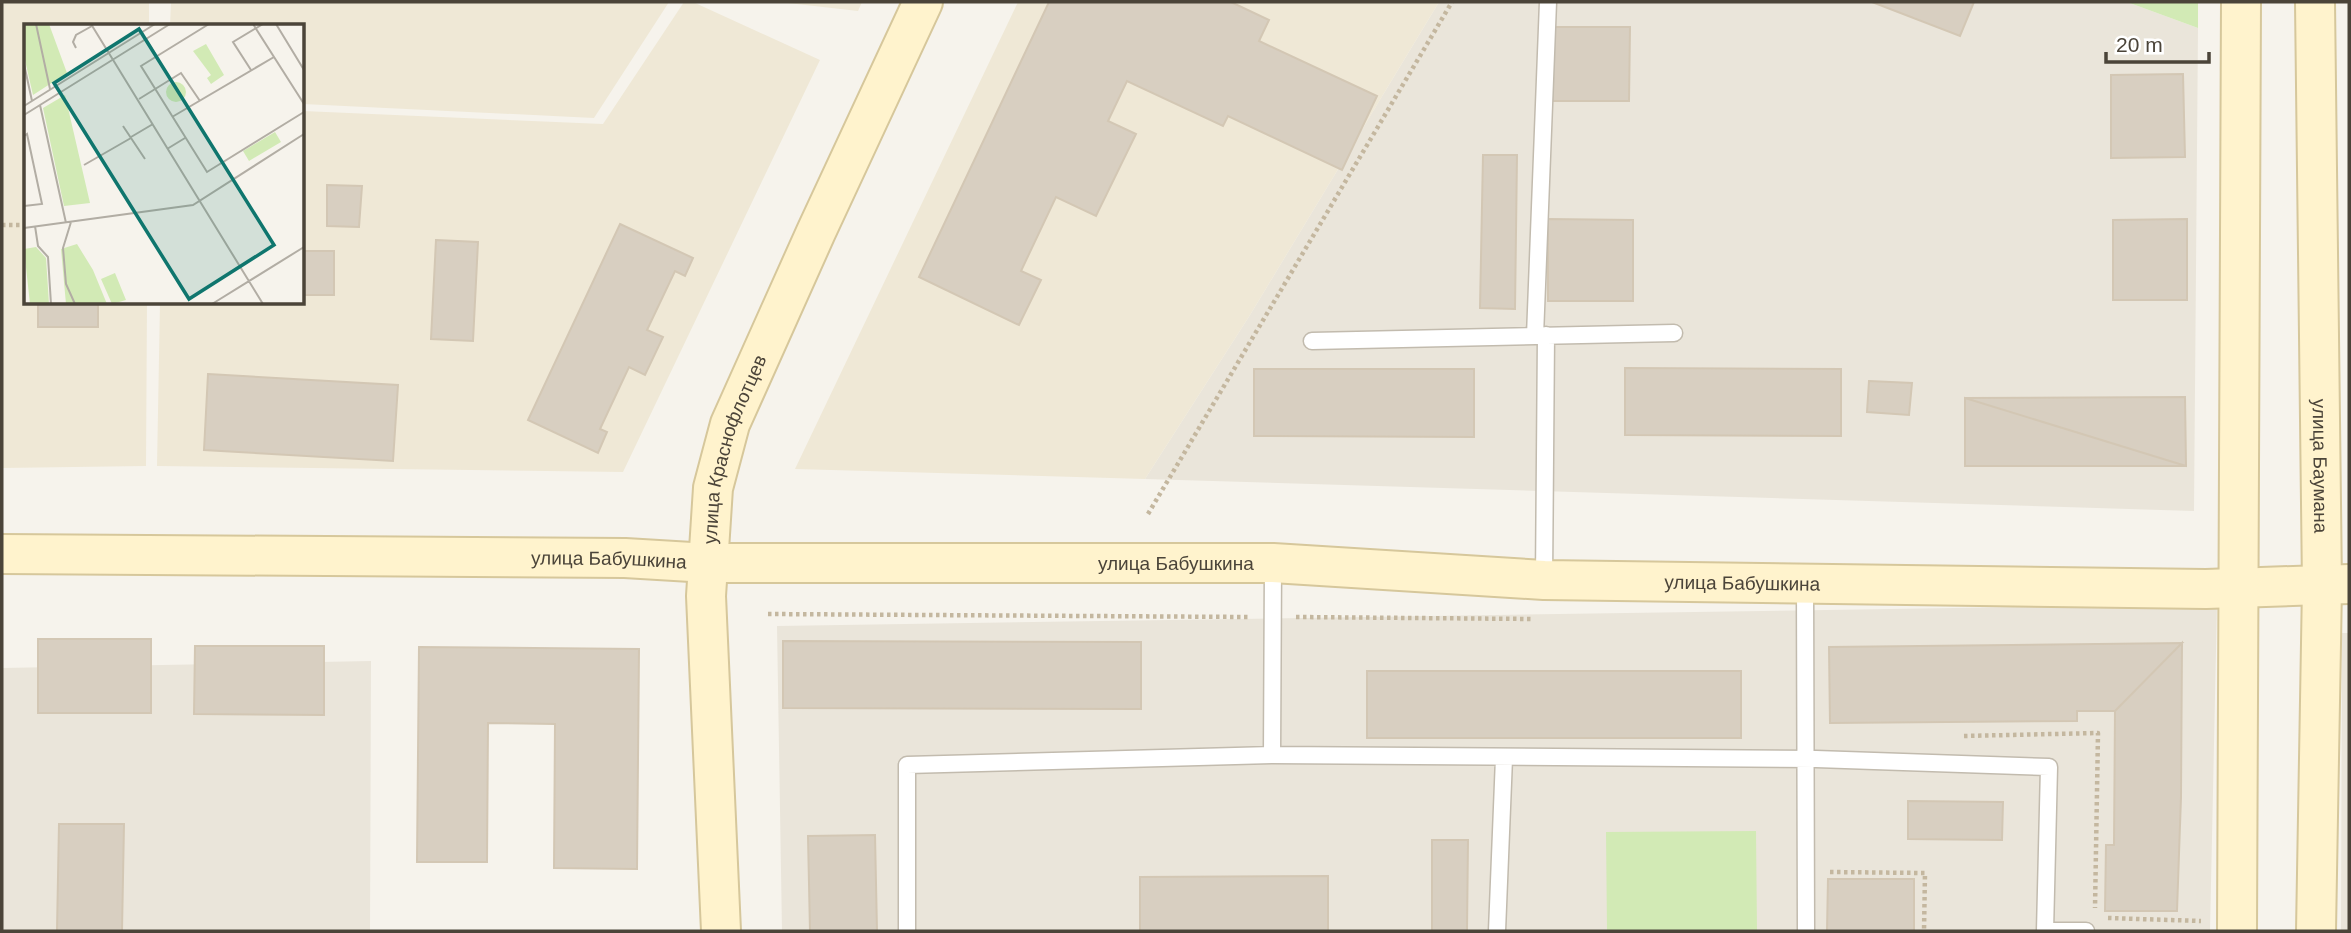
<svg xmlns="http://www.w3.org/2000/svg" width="2351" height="933" font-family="Helvetica,sans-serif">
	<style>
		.residential { fill: #eae5da }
		.education { fill: #efe8d6 }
		.green { fill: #d2eab5 }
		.building { fill: #d8cfc1; stroke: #d3c7b4; stroke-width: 2 }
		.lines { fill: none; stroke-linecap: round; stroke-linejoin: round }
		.lane-casing { stroke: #c2bbae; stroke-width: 19 }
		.secondary-casing { stroke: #d6c79b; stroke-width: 42 }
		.path { stroke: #c4b79f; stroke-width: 4.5; stroke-dasharray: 3.5 3.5; stroke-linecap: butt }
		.lane { stroke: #fff; stroke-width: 16 }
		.secondary { stroke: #fff3cd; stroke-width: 38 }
		.labels { text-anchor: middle; stroke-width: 5; stroke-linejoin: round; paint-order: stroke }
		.street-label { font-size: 19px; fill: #4b4439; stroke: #fff }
		.inset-road { fill: none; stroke: #b2ada4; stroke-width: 2 }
		.view { fill: #0f766e; fill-opacity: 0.15; stroke: #0f766e; stroke-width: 3.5 }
		.inset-edge { fill: none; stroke: #4b4439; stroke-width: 3.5 }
	</style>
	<rect width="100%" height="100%" fill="#f6f3ec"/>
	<path class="residential" d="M1439 2H2127L2198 28 2194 511 1145 479 1250 315Z
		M2217 604 2210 931H782L777 626Z
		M2342 633H2349V931H2341Z
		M371 661 370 931H2V668Z"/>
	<path class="education" d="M2 2H149V26H26V303H147L146 466 2 468Z
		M171 2H669L594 118 303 104V26H170Z
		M684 2H693L820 60 623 472 157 466 160 303H303V111L603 124Z
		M779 2H862L858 11Z
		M1018 2H1439L1250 315 1145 479 795 469Z"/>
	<path class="green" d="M2127 2H2198V28Z
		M1756 831 1757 931H1607L1606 832Z"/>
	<path class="building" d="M1049 2H1231L1269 20 1259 41 1377 96 1342 170 1228 116 1223 126 1127 81 1108 121 1136 134 1096 216 1056 197 1021 271 1041 280 1019 325 919 277Z
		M1872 2H1974L1960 36Z
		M1549 27H1630L1629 101H1549Z
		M2183 74 2185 157 2111 158V75Z
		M1483 155H1517L1515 309 1480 308Z
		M327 185 362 186 359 227 327 226Z
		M1548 219 1633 220V301H1548Z
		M2187 219V300H2113V220Z
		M620 224 693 258 685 276 675 271 647 330 663 337 645 375 629 367 600 429 607 432 598 453 528 420Z
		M436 240 478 242 473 341 431 339Z
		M303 251H334V295H304Z
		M38 303H98V327H38Z
		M1625 368 1841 369V436L1625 435Z
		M1254 369H1474V437L1254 436Z
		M208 374 398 385 393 461 204 450Z
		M1869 381 1912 383 1909 415 1867 412Z
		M2185 397 2186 466 1965 398Z
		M1965 398 2186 466H1965Z
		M38 639H151V713H38Z
		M783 641 1141 642V709L783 708Z
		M2182 643 2115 711H2077V721L1830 723 1829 647Z
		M2182 643 2181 797 2177 911H2105L2106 845H2114L2115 711Z
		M195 646H324V715L194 714Z
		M419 647 639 649 637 869 554 868 555 724 488 723 487 862H417Z
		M1367 671H1741V738H1367Z
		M1908 801 2003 802 2002 840 1908 839Z
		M59 824H124L122 931H57Z
		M875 835 877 931H810L808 836Z
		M1432 840H1468L1467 931H1432Z
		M1328 876V931H1140V877Z
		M1828 879H1914V931H1827Z"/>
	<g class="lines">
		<defs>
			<path id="lane" d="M1535 336 1548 2
				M1312 341 1674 333
				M1544 580 1546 335
				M1805 584 1806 931
				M1272 755 1273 563
				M907 931V765L1272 755 1816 759 2049 767 2045 931
				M1497 931 1504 758
				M2045 931H2086"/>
			<g id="secondary">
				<path id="s1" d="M2315 2 2322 586 2316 931"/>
				<path id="s2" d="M2 554 625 558 708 563H1273L1544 580 2206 589 2349 584"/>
				<path id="s3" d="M721 931 706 596 713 488 730 424 816 232 923 2"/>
				<path d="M2237 931 2241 2"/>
			</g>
		</defs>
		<use href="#lane" class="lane-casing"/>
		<use href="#secondary" class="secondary-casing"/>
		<path class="path" d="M2 225H25
			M1148 514 1452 2
			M768 614 1248 617
			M1296 617 1532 619
			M1964 736 2098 733 2095 908
			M1830 872 1925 873 1924 931
			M2108 918 2201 921"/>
		<use href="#lane" class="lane"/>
		<use href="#secondary" class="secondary"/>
	</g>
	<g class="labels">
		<g class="street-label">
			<text dy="7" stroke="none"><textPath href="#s3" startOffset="486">улица Краснофлотцев</textPath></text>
			<text dy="7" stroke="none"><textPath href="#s1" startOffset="464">улица Баумана</textPath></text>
			<text dy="7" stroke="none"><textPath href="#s2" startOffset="607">улица Бабушкина</textPath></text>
			<text dy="7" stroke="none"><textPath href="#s2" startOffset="1174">улица Бабушкина</textPath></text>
			<text dy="7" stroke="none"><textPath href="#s2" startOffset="1741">улица Бабушкина</textPath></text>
		</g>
	</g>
	<g transform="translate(24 24)">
		<rect width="280" height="280" fill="#f6f3ec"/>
		<path d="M0 0H25L43 49 9 71 0 32ZM182 20 200 51 187 60 183 54 187 51 169 27ZM142 68a10 10 0 1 1 20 0a10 10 0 1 1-20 0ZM41 71 66 179 40 182 19 84ZM251 108 257 118 225 137 219 127ZM53 220 69 246 83 280H42L37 225ZM12 223 22 234 25 280H6L0 225ZM91 249 102 276 88 280 77 255Z" fill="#d2eab5"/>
		<path class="inset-road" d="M12 0 26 65M67 0 239 280M185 0 117 42 183 148 280 88M229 0 280 80M252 0 280 46M122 15 133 33M52 24 49 18 52 11 68 2M0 40 8 77M227 46 209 18 239 0M115 75 157 49 176 77M16 81 42 199M0 82 131 0M0 91 146 0M148 93 250 33M99 102 121 135M0 112 3 110 18 180 0 182M107 113 129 100M143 125 161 114M60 141 107 114M47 198 39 224 42 260 51 280M11 202 14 222 24 233 27 280M0 204 169 181 280 110M188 280 280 223"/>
		<path class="view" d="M115 5 250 221 165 275 30 59Z"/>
		<rect width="280" height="280" class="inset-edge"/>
	</g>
	<rect width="2351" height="933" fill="none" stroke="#4b4439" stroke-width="7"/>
	<path d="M2106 52v10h103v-10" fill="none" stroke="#4b4439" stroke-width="3.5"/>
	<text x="2116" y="52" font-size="21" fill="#4b4439" stroke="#ffffff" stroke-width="5" paint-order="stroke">20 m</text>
</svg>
